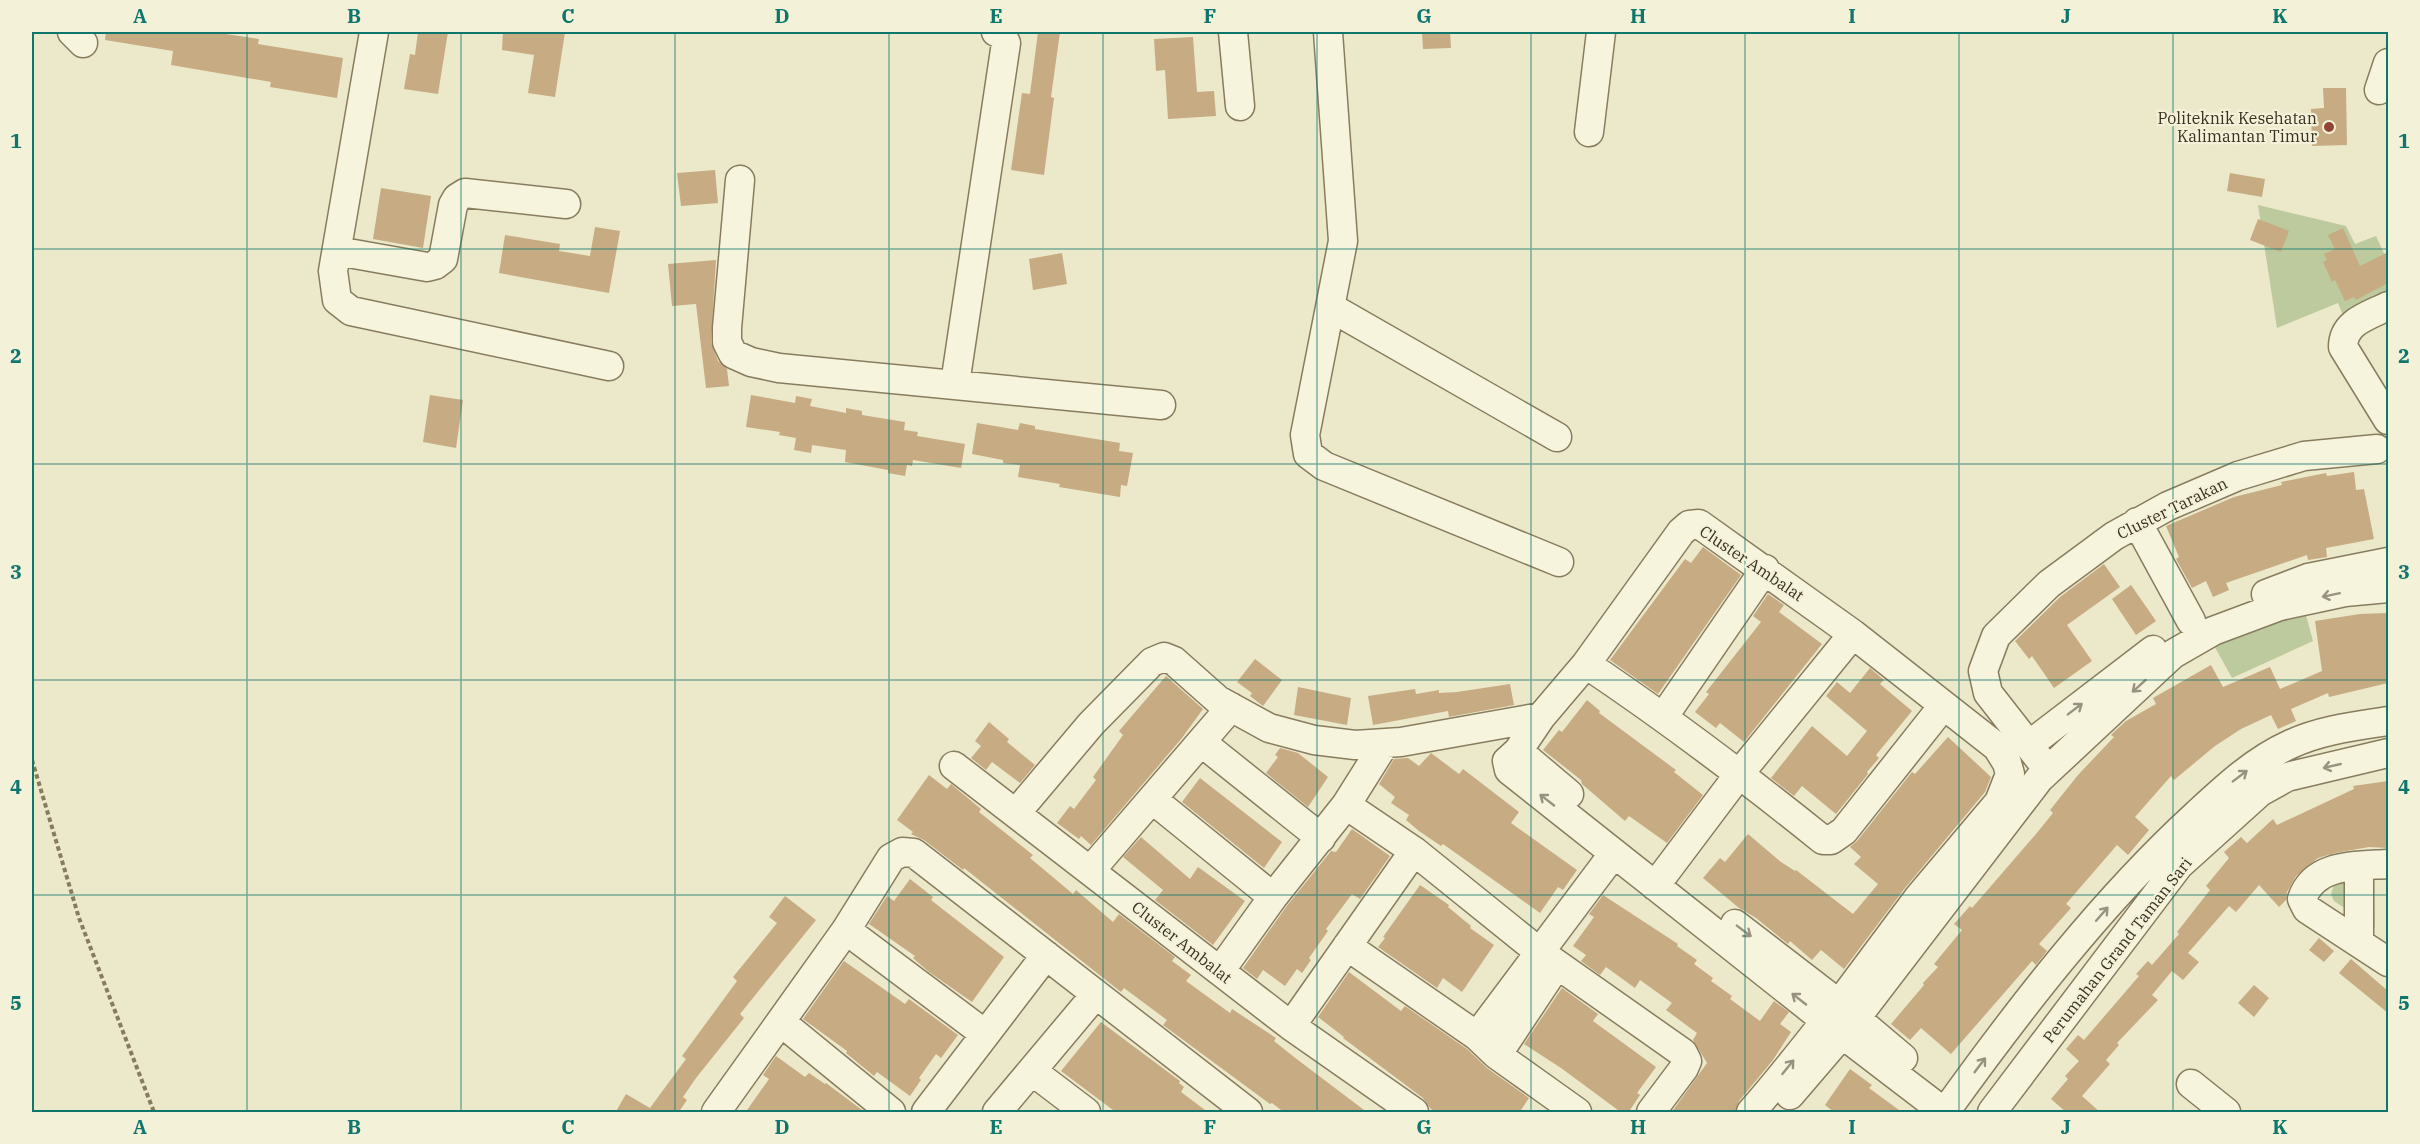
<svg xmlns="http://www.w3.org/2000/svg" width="2420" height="1144" font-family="'IBM Plex Serif',serif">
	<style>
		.green { fill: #bdca9e }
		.building { fill: #c7ab83 }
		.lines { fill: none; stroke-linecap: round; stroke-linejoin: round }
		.minor-casing { stroke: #887c5f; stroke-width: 31 }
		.path { stroke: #887c5f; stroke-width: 4; stroke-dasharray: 4.5 3; stroke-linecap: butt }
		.minor { stroke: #f7f4dd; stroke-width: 28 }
		.oneway { stroke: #989280 }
		.grid { fill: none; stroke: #0f766e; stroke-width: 1.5; stroke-opacity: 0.55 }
		.poi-dot { fill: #924434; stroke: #f4f1d9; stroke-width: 2 }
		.labels { text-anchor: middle; stroke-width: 4.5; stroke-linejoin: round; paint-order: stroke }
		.poi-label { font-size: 16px; fill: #393122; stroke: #f4f1d9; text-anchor: end }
		.street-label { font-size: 16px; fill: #393122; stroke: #f4f1d9 }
		.neatline { fill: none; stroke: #0f766e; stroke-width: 2 }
		.grid-label { font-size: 20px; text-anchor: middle; font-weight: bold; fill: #0f766e }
	</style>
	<rect width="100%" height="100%" fill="#ece8ca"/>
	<path class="green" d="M2258 205 2346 226 2355 244 2376 236 2388 262V296L2345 320 2338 303 2277 328Z
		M2303 604 2313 641 2232 678 2211 640Z
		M2369 870 2374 875 2375 928 2334 901 2331 894 2334 886Z"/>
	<path class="building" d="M106 32H212L259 39 258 44 343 58 337 98 270 87 271 82 171 65 173 51 105 40Z
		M418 32H448L438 94 404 89 410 54 415 55Z
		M503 32H565L555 97 528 93 534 55 502 50Z
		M1038 32H1060L1051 97 1054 98 1044 175 1011 170 1022 93 1030 94Z
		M1422 32H1450L1451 48 1423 49Z
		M1193 37 1197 92 1214 91 1216 116 1168 119 1165 70 1156 71 1154 39Z
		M2323 88H2346L2347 145 2312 146 2311 109 2324 108Z
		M715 170 718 203 681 206 677 173Z
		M2230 173 2265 179 2262 197 2227 191Z
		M381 188 431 196 423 248 373 239Z
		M2258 219 2289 231 2281 252 2250 240Z
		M595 227 620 231 609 293 499 273 505 235 560 244 559 251 590 256Z
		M2343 228 2360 266 2388 252V283L2356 300 2354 297 2345 301 2335 280 2332 282 2323 262 2327 260 2324 254 2335 249 2328 235Z
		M1062 253 1067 284 1033 290 1029 259Z
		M716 260 711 342 718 361 727 369 729 386 706 388 696 304 672 306 668 264Z
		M430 395 463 400 456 448 423 442Z
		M751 395 795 403 796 396 812 399 810 406 846 413V408L862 411V415L905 422 904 430 918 432 917 436 965 444 961 468 913 460 912 466 907 465 905 476 888 473V470L845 462 846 450 812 445 811 453 794 450 796 438 779 435 780 432 746 427Z
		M977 423 1018 430 1020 423 1035 426V429L1120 443 1119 451 1133 453 1127 486 1121 485 1120 497 1059 487 1060 484 1018 477 1020 465 1003 463V460L972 454Z
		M2354 472 2356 490 2364 489 2374 539 2326 548 2327 557 2308 560 2307 555 2226 583 2229 590 2213 597 2206 581 2192 588 2176 559 2179 557 2166 526 2234 497 2282 485 2281 482 2326 473 2327 476Z
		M1703 547 1741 575 1658 694 1610 660 1685 559 1691 563Z
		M2104 564 2120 587 2067 625 2092 661 2054 688 2032 656 2029 659 2015 641 2060 597Z
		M2131 585 2156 621 2136 635 2112 599Z
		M1768 594 1784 605 1779 612 1822 644 1744 742 1720 723 1716 728 1695 712 1709 694 1706 692 1761 622 1753 616Z
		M2388 613V683L2329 697 2328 693 2291 709 2296 721 2278 729 2271 715 2241 729 2215 746 2174 780 2171 776 2135 817 2149 830 2128 855 2117 845 2066 904 2071 908 2039 944 2047 951 2036 965 2032 961 1951 1054 1921 1028 1910 1040 1891 1024 1924 985 1923 983 1938 967 1934 964 1962 930 1954 924 1970 906 1972 908 2036 834 2053 813 2050 810 2078 775 2114 737 2111 735 2115 731 2126 721 2156 704 2153 698 2211 665 2223 687 2270 667 2280 689 2322 671 2315 621 2360 614Z
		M1255 659 1282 680 1263 706 1250 696 1252 693 1237 682Z
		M1870 668 1884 680 1880 684 1912 711 1876 755 1879 758 1867 772 1868 774 1836 814 1802 786 1794 796 1771 778 1812 726 1847 756 1867 731 1826 696 1837 682 1850 693Z
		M1166 676 1203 709 1182 738 1091 845 1081 836 1079 839 1057 823 1070 806 1074 809 1096 780 1093 777 1123 735 1119 731Z
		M1510 684 1514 705 1449 717 1448 711 1373 725 1368 696 1415 689 1416 694 1439 690V693L1457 692Z
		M1298 687 1351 698 1347 725 1294 715Z
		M1587 700 1600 711 1599 713 1676 770 1674 772 1703 795 1667 843 1629 816 1625 821 1582 784 1581 780 1543 750 1559 730 1562 732Z
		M989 722 1009 739 1007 742 1035 765 1020 783 992 762 986 770 971 758 981 746 975 741Z
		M1948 737 1991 777 1985 792 1905 888 1844 969 1821 950 1812 960 1790 941 1788 944 1756 918 1739 908 1703 878 1720 858 1725 862 1748 834 1781 862 1795 871 1796 870 1853 914 1878 884 1854 864 1861 857 1850 847 1857 841 1912 772 1915 774Z
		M1280 748 1298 753 1328 777 1308 807 1266 773 1278 757 1275 755Z
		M1431 753 1459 774 1463 769 1519 812 1511 823 1577 870 1563 890 1558 887 1540 913 1443 844 1441 846 1419 831 1406 820 1409 815 1391 803 1395 797 1379 784 1394 759 1408 758 1419 766Z
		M929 775 947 789 951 784 981 809 979 812 1033 855 1030 858 1073 894 1076 890 1113 922 1119 914 1175 957 1172 961 1191 975 1186 981 1230 1013 1232 1009 1276 1038 1274 1041 1294 1057 1368 1113H1285L1272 1103 1270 1104 1163 1025 1167 1020 1124 988 1121 992 964 868 963 870 924 840 915 836 911 834 913 832 897 820Z
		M1200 778 1282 842 1264 868 1182 802Z
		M2388 781V848L2369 847 2335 853 2318 858 2296 876 2287 892 2286 900 2279 907 2259 885 2236 912 2229 906 2188 953 2199 962 2183 980 2172 971 2152 995 2158 1000 2117 1043 2119 1045 2106 1060 2110 1064 2082 1096 2101 1113H2067L2051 1099 2068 1079 2065 1076 2079 1061 2066 1049 2078 1035 2084 1040 2139 976 2136 974 2148 961 2152 965 2179 934 2177 932 2210 890 2206 886 2229 858 2224 852 2241 837 2247 843 2273 819 2277 825 2354 789 2353 786Z
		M1352 829 1390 856 1360 899 1352 894 1326 929 1328 931 1309 958 1311 960 1302 973 1297 969 1285 986 1263 970 1257 979 1243 968 1286 907 1331 851 1336 852Z
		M1141 837 1190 879 1198 867 1245 901 1213 945 1155 900 1163 890 1123 857Z
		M910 879 933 897 931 900 1004 957 972 1002 929 972 913 958 915 956 869 924 887 896 894 901Z
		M1420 885 1449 905 1448 907 1471 926 1470 928 1494 945 1462 992 1443 978 1437 988 1378 947 1385 938 1383 937Z
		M1603 895 1678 944 1677 946 1697 960 1694 964 1713 978 1711 981 1732 996 1730 999 1760 1021 1774 1001 1789 1012 1780 1024 1791 1032 1773 1060 1739 1101 1735 1113H1671L1707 1063 1693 1040 1697 1033 1666 1010 1672 1003 1640 980 1635 988 1606 967 1600 975 1581 961 1586 955 1573 946 1594 917 1589 914Z
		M785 896 816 920 740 1014 744 1018 696 1078 683 1097 687 1100 678 1113H615L626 1094 650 1108 686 1059 682 1056 737 981 733 977 777 923 769 917Z
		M2319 938 2334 951 2324 962 2309 950Z
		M2351 959 2388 991V1013L2339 973Z
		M844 961 905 1004 909 999 958 1035 941 1058 936 1054 919 1078 921 1080 910 1096 877 1072 874 1076 846 1053 847 1051 803 1019Z
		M1349 972 1401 1011 1405 1006 1467 1049 1487 1068 1529 1098 1519 1113H1436L1430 1108 1423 1098 1343 1038 1344 1037 1318 1017Z
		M2254 985 2269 998 2254 1017 2238 1003Z
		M1562 988 1598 1014 1593 1021 1656 1067 1637 1093 1640 1095 1628 1113H1622L1561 1068 1524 1044Z
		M1101 1022 1180 1081 1179 1083 1184 1087 1181 1092 1209 1113H1117L1061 1071Z
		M776 1056 805 1077 809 1073 825 1084 826 1083 866 1113H745L769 1079 763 1075Z
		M1850 1069 1872 1085 1869 1088 1903 1113H1835L1825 1105Z"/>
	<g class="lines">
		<defs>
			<path id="minor" d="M72 32 83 43
				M374 32 333 271 337 300 351 311 609 366
				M1233 32 1240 106
				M1328 32 1343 241 1305 435 1308 454 1324 466 1559 562
				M2379 90 2388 63
				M1589 132 1601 32
				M740 180 727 328V342L733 354 751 362 779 368 1161 405
				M337 251 427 267 435 265 443 259 453 205 457 198 465 193 566 204
				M2388 306C2368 316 2343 322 2343 347L2388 420
				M1330 307 1557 437
				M955 384 1006 43 1002 35 996 32
				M2137 522 2191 621
				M2266 594 2308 578 2388 562
				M1586 664C1668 719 1746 778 1823 840H1831L1844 831 1943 706
				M1664 716 1765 569
				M1201 742 1321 838
				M2029 745 2153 650
				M1518 751 1569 794
				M954 766 1291 1026 1414 1112
				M2048 770 1988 693 1983 671 1996 636 2049 584 2114 536 2168 506 2238 476 2304 456 2377 449
				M1152 799 1273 897
				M1346 805 1414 851 1538 951 1683 1053 1687 1061 1684 1068 1651 1112
				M1016 813 1091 724 1152 662 1164 657 1174 661 1218 700 1269 728 1314 740 1355 745 1401 742 1541 717
				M2388 864C2357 866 2314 863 2302 899L2307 909 2388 962
				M1090 871 1231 707
				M1655 886 1740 773 1853 634
				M1735 924 1839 1004 1903 1058
				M846 930 985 1034
				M2359 942V866
				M1347 946 1477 1036 1497 1055 1577 1112
				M1220 971 1273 897 1346 805 1385 743
				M782 1023 891 1112
				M1291 1026 1414 851
				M1477 1036 1614 853
				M1497 1055 1557 965
				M1032 1071 1086 1112
				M2191 1084 2226 1112
				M1790 1095 1856 1018 2039 779 2173 654 2213 631 2280 606 2345 592 2388 588
				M716 1112 846 930 891 858 902 852 914 853 1248 1112
				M926 1112 1046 955
				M997 1112 1096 994
				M1751 1112C1782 1077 1810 1040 1839 1004L1918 898 1999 802 2010 774 2007 763 1997 747 1853 634 1699 524 1689 525 1681 532 1586 664 1541 717 1518 751 1507 761 1509 770 1826 1021 1842 1034 1944 1112
				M1945 1112C2019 1009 2103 900 2197 814 2225 788 2255 760 2291 744 2321 730 2356 726 2388 721
				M1992 1112 2179 865 2260 792 2287 777 2388 753"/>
		</defs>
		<use href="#minor" class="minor-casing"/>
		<path class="path" d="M32 760 79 918 154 1112"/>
		<use href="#minor" class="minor"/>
	</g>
	<defs><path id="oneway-shaft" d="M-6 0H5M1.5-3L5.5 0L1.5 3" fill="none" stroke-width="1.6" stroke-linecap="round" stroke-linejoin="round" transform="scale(1.5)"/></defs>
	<g class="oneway">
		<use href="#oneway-shaft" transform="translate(2331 595) rotate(168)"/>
		<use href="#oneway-shaft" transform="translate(2139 686) rotate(138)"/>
		<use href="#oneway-shaft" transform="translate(2075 709) rotate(-37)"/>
		<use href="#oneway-shaft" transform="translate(2332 766) rotate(167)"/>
		<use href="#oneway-shaft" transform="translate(2240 776) rotate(-37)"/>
		<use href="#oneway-shaft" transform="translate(1547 800) rotate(-142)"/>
		<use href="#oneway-shaft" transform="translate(2102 914) rotate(-49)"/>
		<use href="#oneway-shaft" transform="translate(1744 931) rotate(37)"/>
		<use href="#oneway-shaft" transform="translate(1799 999) rotate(-142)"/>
		<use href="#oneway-shaft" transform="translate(1980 1065) rotate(-53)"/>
		<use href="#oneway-shaft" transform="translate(1788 1067) rotate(-51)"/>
	</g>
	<path class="grid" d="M247 32V1112M461 32V1112M675 32V1112M889 32V1112M1103 32V1112M1317 32V1112M1531 32V1112M1745 32V1112M1959 32V1112M2173 32V1112M32 249H2388M32 464H2388M32 680H2388M32 895H2388"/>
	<circle class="poi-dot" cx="2329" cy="127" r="6"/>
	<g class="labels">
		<g class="poi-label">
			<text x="2317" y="124">Politeknik Kesehatan<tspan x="2317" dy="18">Kalimantan Timur</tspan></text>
		</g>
		<g class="street-label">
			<text transform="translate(2172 508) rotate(-26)" y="6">Cluster Tarakan</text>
			<text transform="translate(1752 563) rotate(34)" y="6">Cluster Ambalat</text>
			<text transform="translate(1182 942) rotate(38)" y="6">Cluster Ambalat</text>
			<text transform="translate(2117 950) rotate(-52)" y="6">Perumahan Grand Taman Sari</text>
		</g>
	</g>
	<rect width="2420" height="1144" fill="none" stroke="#f4f1d9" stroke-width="66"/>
	<rect x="33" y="33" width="2354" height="1078" class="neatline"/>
	<g class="grid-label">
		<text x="140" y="23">A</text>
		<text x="354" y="23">B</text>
		<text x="568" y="23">C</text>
		<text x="782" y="23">D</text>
		<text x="996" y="23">E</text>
		<text x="1210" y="23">F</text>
		<text x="1424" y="23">G</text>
		<text x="1638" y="23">H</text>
		<text x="1852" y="23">I</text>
		<text x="2066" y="23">J</text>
		<text x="2280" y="23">K</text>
		<text x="16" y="148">1</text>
		<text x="2404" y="148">1</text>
		<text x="16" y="363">2</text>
		<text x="2404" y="363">2</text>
		<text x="16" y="579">3</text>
		<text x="2404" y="579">3</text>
		<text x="16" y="794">4</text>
		<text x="2404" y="794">4</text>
		<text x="16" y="1010">5</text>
		<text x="2404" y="1010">5</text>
		<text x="140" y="1134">A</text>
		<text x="354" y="1134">B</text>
		<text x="568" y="1134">C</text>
		<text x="782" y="1134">D</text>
		<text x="996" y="1134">E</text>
		<text x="1210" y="1134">F</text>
		<text x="1424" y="1134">G</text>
		<text x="1638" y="1134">H</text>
		<text x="1852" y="1134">I</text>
		<text x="2066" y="1134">J</text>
		<text x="2280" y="1134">K</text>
	</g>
</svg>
